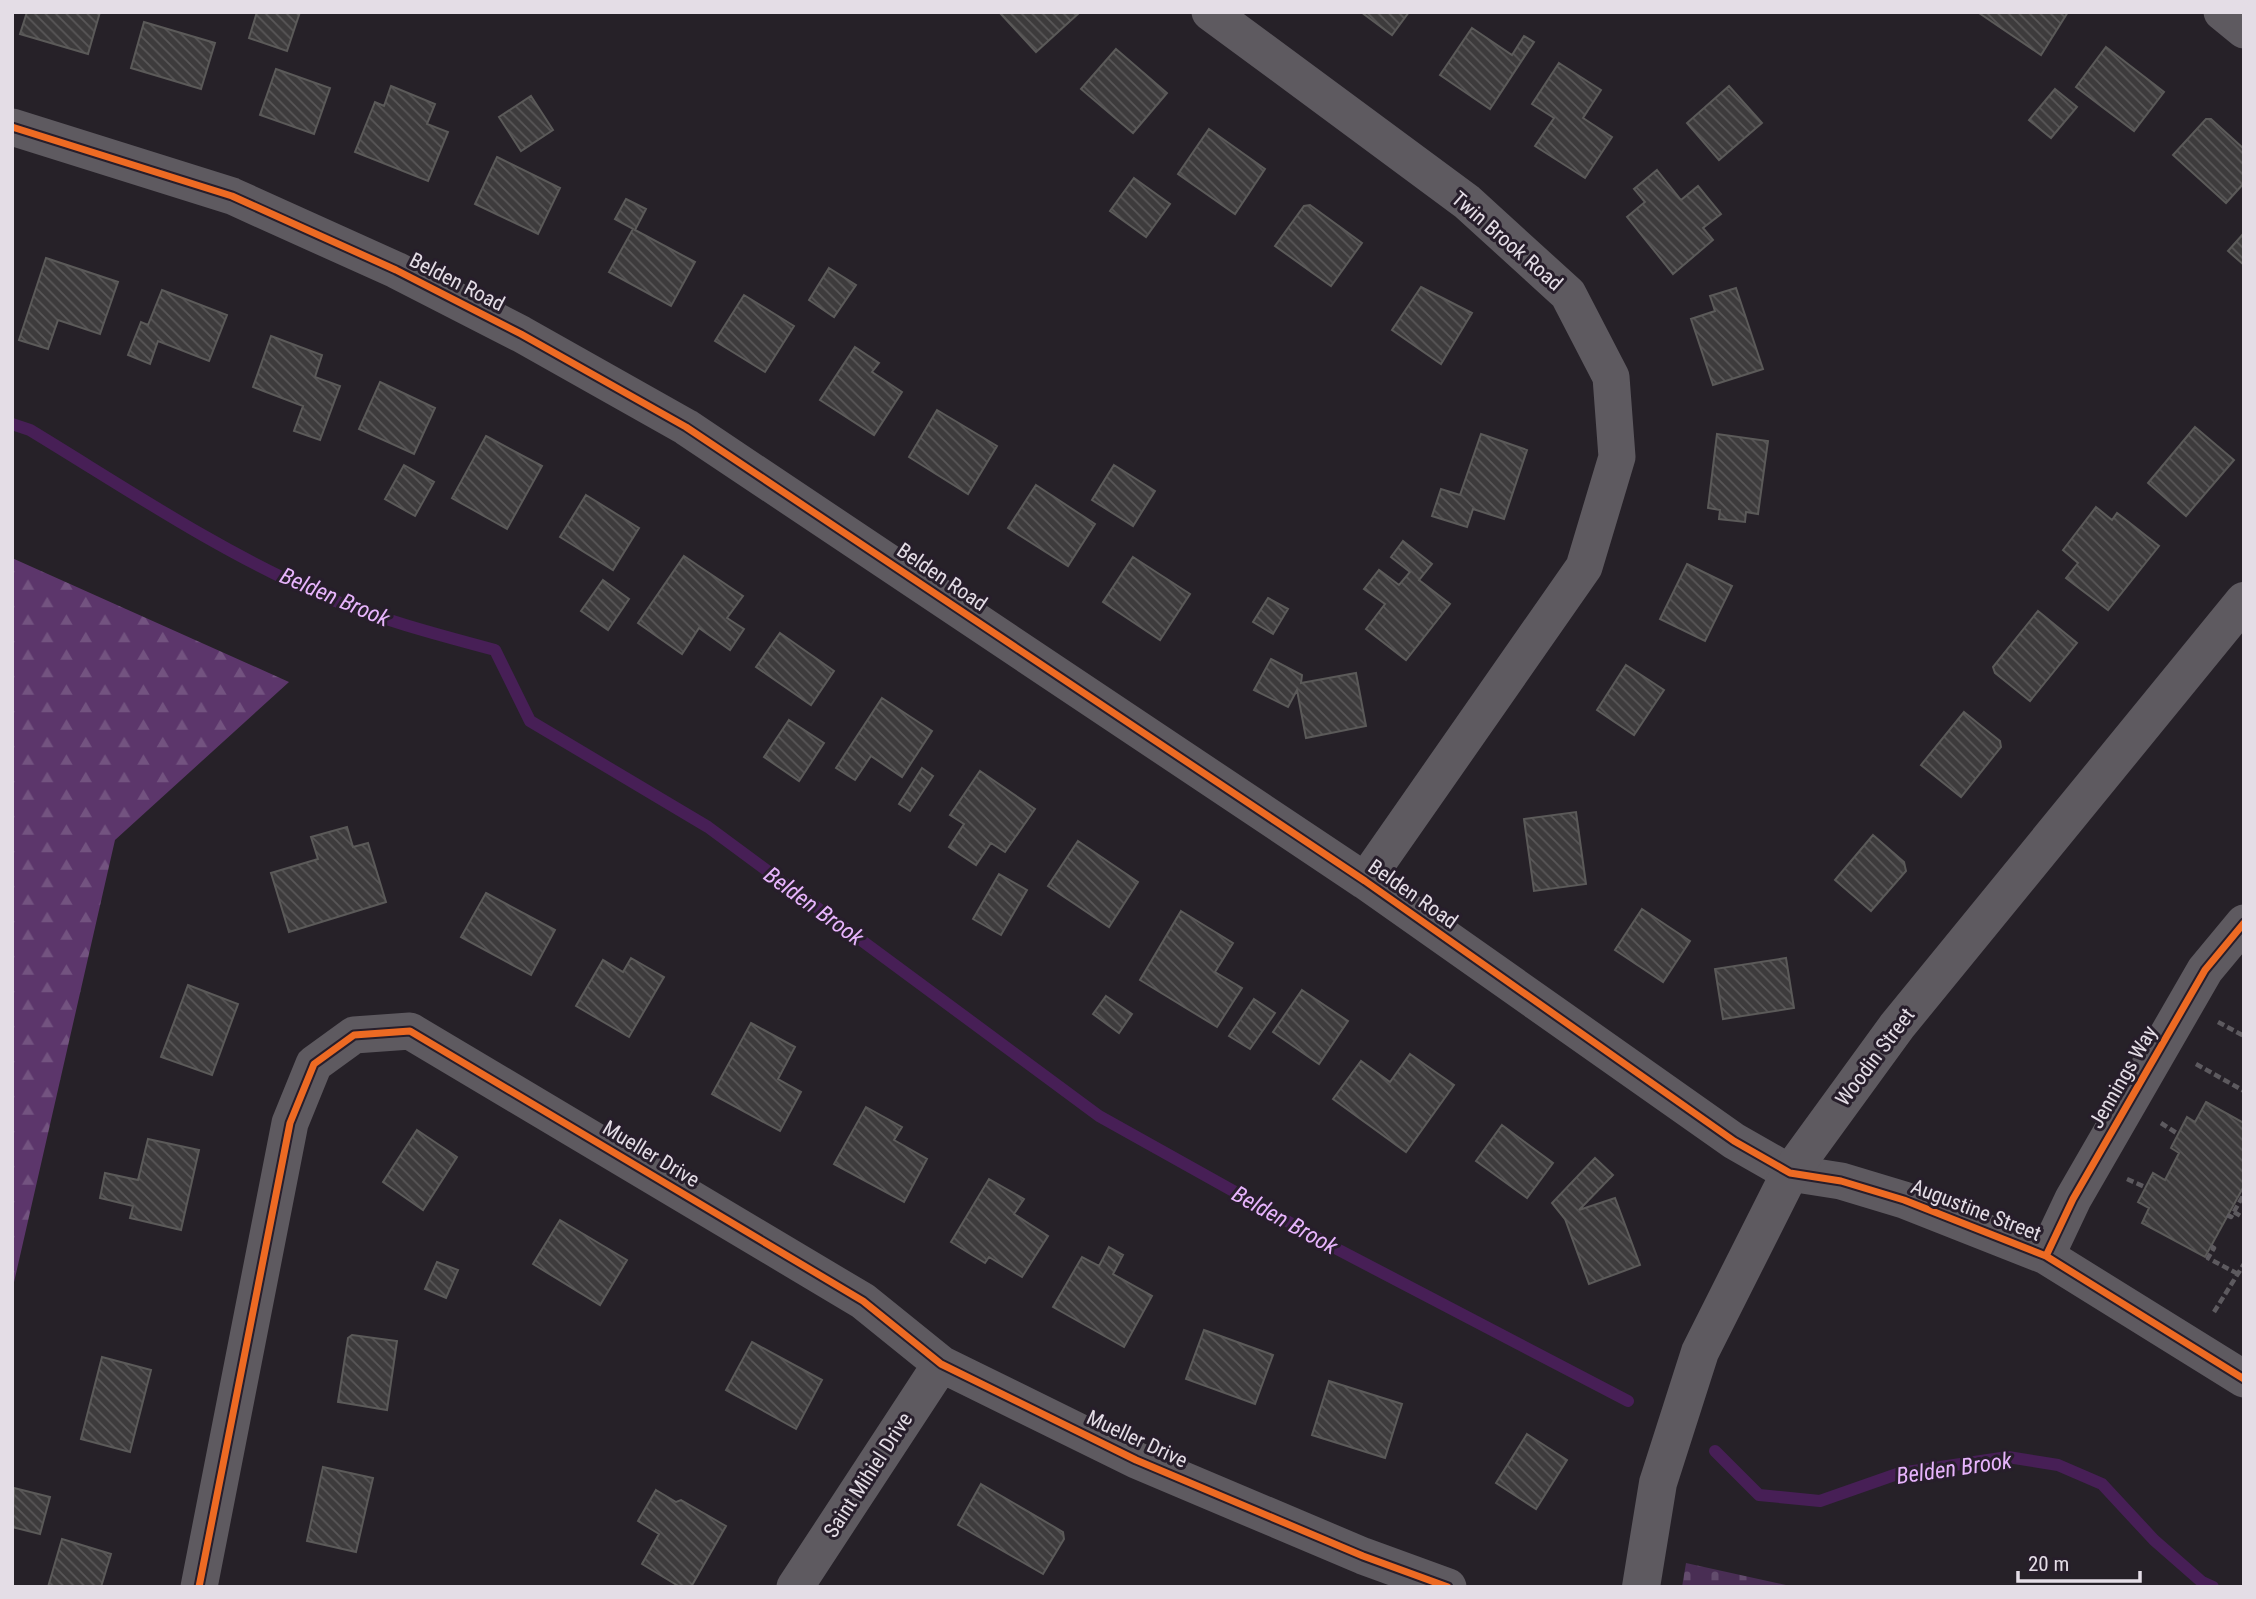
<svg xmlns="http://www.w3.org/2000/svg" width="2256" height="1599" font-family="'Roboto Condensed',sans-serif">
	<style>
		.forest { fill: url(#forest-firs) }
		.cemetery { fill: url(#cemetery-stones) }
		.lines { fill: none; stroke-linecap: round; stroke-linejoin: round }
		.stream { stroke: #471f56; stroke-width: 12 }
		.building { fill: url(#building-back-hatch); stroke: #5b5a59; stroke-width: 2 }
		.path { stroke: #5d5a5f; stroke-width: 4.5; stroke-dasharray: 7 3.5; stroke-linecap: butt }
		.street { stroke: #5e5a60; stroke-width: 37 }
		.secondary { stroke: #5e5a60; stroke-width: 38 }
		.cycleway-casing { stroke: #271e2b; stroke-width: 11 }
		.cycleway { stroke: #ed6a23; stroke-width: 7 }
		.labels { text-anchor: middle; stroke-width: 6; stroke-linejoin: round; paint-order: stroke }
		.street-label { font-size: 21px; fill: #e4dde6; stroke: #271e2b }
		.water-label { font-size: 23px; font-style: italic; fill: #e7b4fc; stroke: #271e2b }
	</style>
	<defs>
		<pattern id="forest-firs" width="22" height="20" patternUnits="userSpaceOnUse" patternTransform="scale(1.75)"><rect width="22" height="20" fill="#5c366b"/><path d="M5 1l3.5 6h-7zM16 11l3.5 6h-7z" fill="#735380"/></pattern>
		<pattern id="cemetery-stones" width="16" height="16" patternUnits="userSpaceOnUse" patternTransform="scale(1.75)"><rect width="16" height="16" fill="#492e54"/><path d="M2 7V4a2 2 0 0 1 4 0v3zM10 15v-3a2 2 0 0 1 4 0v3z" fill="#634c6d"/></pattern>
		<pattern id="building-back-hatch" width="6" height="6" patternUnits="userSpaceOnUse" patternTransform="scale(1.75)"><rect width="6" height="6" fill="#3d3b3c"/><path d="M-1 5l2 2M0 0l6 6M5-1l2 2" fill="none" stroke="#595758"/></pattern>
	</defs>
	<rect width="100%" height="100%" fill="#262128"/>
	<path class="forest" d="M12 558 289 682 115 840 12 1291Z"/>
	<path class="cemetery" d="M1686 1563 1795 1587H1682Z"/>
	<g class="lines">
		<path class="stream" d="M12 424 30 430C124 487 217 550 318 594 375 618 435 634 495 650L530 721 708 827 1099 1116 1337 1249 1628 1401
			M1715 1451 1759 1495 1820 1501 1900 1473 2008 1457 2058 1465 2102 1484 2154 1540 2202 1582 2213 1587"/>
	</g>
	<path class="building" d="M27 12H100L88 54 20 34Z
		M257 12H300L287 51 249 38Z
		M999 12H1078L1079 13 1036 52Z
		M1361 12H1409L1392 35Z
		M2068 12 2041 55 1979 13V12Z
		M144 22 215 43 201 89 131 68Z
		M1472 28 1512 55 1524 36 1534 42 1490 109 1440 75Z
		M2106 47 2164 92 2134 131 2076 87Z
		M1116 49 1167 93 1133 133 1081 89Z
		M1559 63 1601 90 1583 118 1612 137 1585 178 1535 146 1554 118 1532 104Z
		M276 69 330 88 314 134 260 115Z
		M391 86 435 104 427 124 448 132 428 181 355 152 375 102 384 106Z
		M1729 86 1762 123 1719 160 1687 123Z
		M2055 89 2077 107 2051 138 2029 120Z
		M531 96 553 130 521 151 499 117Z
		M2206 119H2211L2244 149V183L2226 203 2173 155Z
		M1209 129 1265 169 1235 214 1178 174Z
		M497 157 560 188 538 234 475 204Z
		M1657 170 1681 200 1698 186 1721 214 1703 228 1713 240 1673 274 1627 217 1645 202 1634 189Z
		M1134 178 1170 204 1146 237 1110 211Z
		M626 199 646 209 635 230 695 262 671 306 609 272 633 229 615 219Z
		M1310 205 1362 243 1331 286 1275 246 1304 206Z
		M2244 233V265L2228 251Z
		M46 258 118 282 100 334 58 320 48 349 19 340Z
		M829 268 856 285 834 317 809 300Z
		M1421 287 1472 313 1441 364 1392 330Z
		M1736 288 1763 369 1713 385 1691 319 1715 311 1710 296Z
		M162 290 227 315 209 361 158 341 150 364 128 355 141 322 148 325Z
		M744 295 794 326 765 372 715 341Z
		M271 336 322 355 315 377 340 386 320 440 294 431 303 406 253 387Z
		M855 347 879 363 872 372 902 392 874 435 820 400Z
		M380 382 435 408 414 454 359 429Z
		M937 410 997 446 968 494 909 457Z
		M2195 427 2234 460 2186 516 2148 483Z
		M1481 434 1527 450 1504 519 1473 509 1467 527 1432 516 1441 489 1460 495Z
		M1717 434 1768 441 1758 514 1746 512 1745 522 1719 519 1720 510 1708 508Z
		M486 436 542 466 507 529 452 498Z
		M404 465 434 482 415 516 385 499Z
		M1114 465 1155 491 1133 526 1092 500Z
		M1036 485 1095 524 1068 566 1008 528Z
		M586 495 639 528 613 570 560 537Z
		M2096 507 2112 520 2117 513 2159 546 2108 610 2066 578 2078 563 2063 550Z
		M1403 541 1432 564 1419 580 1450 604 1406 660 1366 629 1385 604 1364 589 1379 570 1399 585 1410 572 1391 557Z
		M684 556 743 596 727 618 744 629 730 650 699 628 682 654 638 623Z
		M1133 557 1190 594 1160 640 1103 602Z
		M1687 564 1732 586 1705 641 1660 619Z
		M603 580 629 599 608 630 581 611Z
		M1268 598 1288 609 1273 634 1253 622Z
		M2038 611 2077 643 2030 701 1995 673 1993 667Z
		M780 633 834 671 811 705 756 667Z
		M1271 659 1302 675 1301 683 1356 673 1366 726 1306 738 1297 690 1288 707 1254 690Z
		M1626 665 1664 690 1634 735 1597 710Z
		M882 698 932 731 902 777 871 756 855 780 836 768Z
		M1964 712 2000 741 2001 747 1961 797 1921 765Z
		M789 720 824 743 799 781 764 757Z
		M922 768 933 776 910 811 899 804Z
		M980 771 1035 809 1005 852 991 843 976 865 949 847 964 824 950 815Z
		M1576 812 1586 884 1534 891 1524 819Z
		M347 827 353 847 368 843 386 902 289 932 271 873 318 859 311 837Z
		M1873 835 1904 862 1906 871 1871 911 1835 880Z
		M1078 841 1138 882 1109 927 1048 886Z
		M999 874 1027 890 1001 935 973 919Z
		M486 893 555 930 531 975 461 937Z
		M1642 909 1690 941 1663 982 1615 950Z
		M1181 911 1233 943 1215 972 1242 988 1217 1027 1140 980Z
		M631 958 664 977 629 1037 576 1006 603 960 623 972Z
		M1786 958 1794 1008 1723 1019 1715 969Z
		M188 985 238 1004 212 1075 161 1057Z
		M1302 990 1348 1021 1319 1064 1273 1032Z
		M1106 996 1132 1014 1119 1033 1093 1014Z
		M1254 999 1275 1013 1250 1049 1229 1036Z
		M751 1023 795 1047 778 1079 801 1092 780 1131 712 1094Z
		M1410 1054 1454 1085 1406 1152 1333 1099 1361 1061 1390 1082Z
		M2206 1102 2244 1123V1186L2205 1257 2142 1223 2149 1208 2138 1202 2153 1173 2165 1180 2179 1153 2171 1148 2187 1117 2195 1122Z
		M866 1107 902 1127 894 1140 927 1159 904 1202 834 1164Z
		M1502 1125 1553 1163 1527 1198 1476 1161Z
		M417 1130 457 1157 423 1210 383 1182Z
		M148 1139 199 1150 181 1230 130 1218 133 1206 100 1198 105 1173 138 1180Z
		M1595 1158 1613 1175 1579 1210 1615 1198 1640 1265 1589 1284 1565 1219 1552 1203Z
		M989 1179 1024 1199 1014 1214 1048 1236 1022 1277 989 1257 985 1263 951 1242Z
		M560 1220 627 1260 600 1305 533 1264Z
		M1109 1247 1123 1255 1113 1274 1152 1296 1124 1347 1053 1307 1082 1257 1099 1266Z
		M437 1262 458 1270 446 1298 425 1289Z
		M1204 1330 1273 1355 1255 1404 1186 1379Z
		M352 1335 397 1341 387 1410 338 1402 348 1338Z
		M752 1342 822 1380 796 1429 726 1390Z
		M102 1357 151 1370 130 1452 81 1439Z
		M1329 1381 1402 1404 1385 1458 1312 1435Z
		M1527 1434 1567 1460 1536 1509 1496 1483Z
		M323 1467 373 1478 356 1552 307 1541Z
		M981 1484 1063 1532 1064 1539 1043 1574 958 1525Z
		M14 1488 50 1497 40 1534 12 1527Z
		M656 1490 676 1502 681 1500 726 1526 691 1587H680L642 1564 659 1534 638 1521Z
		M62 1539 111 1554 101 1587H48Z"/>
	<g class="lines">
		<path class="path" d="M2218 1022 2244 1036
			M2196 1064 2244 1091
			M2161 1123 2178 1134
			M2127 1179 2145 1187
			M2242 1189 2244 1190
			M2234 1212 2244 1218
			M2227 1215 2231 1217 2244 1194
			M2211 1246 2214 1248 2208 1258 2238 1274
			M2214 1312 2244 1264"/>
		<path class="street" d="M1210 12 1467 202 1568 294 1611 377 1617 457 1584 567 1365 881
			M2222 12 2244 30
			M12 127 232 196 396 270 521 334 686 427 1365 881 1734 1141 1790 1173 1841 1181 1904 1200 2046 1256 2244 1379
			M2046 1256 2073 1199 2205 970 2244 923
			M199 1587 290 1123 314 1064 354 1035 410 1031 863 1301 941 1364 1136 1460 1363 1556 1448 1587
			M795 1587 941 1364"/>
		<path class="secondary" d="M1641 1587 1658 1483 1700 1352 1790 1173 1897 1026 2244 601"/>
		<defs>
			<path id="cycleway" d="M12 127 232 196 396 270 521 334 686 427 1365 881 1734 1141 1790 1173 1841 1181 1904 1200 2046 1256 2244 1379
				M2046 1256 2073 1199 2205 970 2244 923
				M199 1587 290 1123 314 1064 354 1035 410 1031 863 1301 941 1364 1136 1460 1363 1556 1448 1587"/>
		</defs>
		<use href="#cycleway" class="cycleway-casing"/>
		<use href="#cycleway" class="cycleway"/>
	</g>
	<g class="labels">
		<g class="street-label">
			<text transform="translate(1507 241) rotate(41)" y="7">Twin Brook Road</text>
			<text transform="translate(457 282) rotate(27)" y="7">Belden Road</text>
			<text transform="translate(942 577) rotate(34)" y="7">Belden Road</text>
			<text transform="translate(1413 894) rotate(35)" y="7">Belden Road</text>
			<text transform="translate(1875 1057) rotate(-53)" y="7">Woodin Street</text>
			<text transform="translate(2123 1077) rotate(-60)" y="7">Jennings Way</text>
			<text transform="translate(651 1154) rotate(31)" y="7">Mueller Drive</text>
			<text transform="translate(1976 1210) rotate(21)" y="7">Augustine Street</text>
			<text transform="translate(1137 1439) rotate(25)" y="7">Mueller Drive</text>
			<text transform="translate(868 1475) rotate(-57)" y="7">Saint Mihiel Drive</text>
		</g>
		<g class="water-label">
			<text transform="translate(335 597) rotate(23)" y="8">Belden Brook</text>
			<text transform="translate(814 906) rotate(36)" y="8">Belden Brook</text>
			<text transform="translate(1285 1220) rotate(29)" y="8">Belden Brook</text>
			<text transform="translate(1954 1468) rotate(-8)" y="8">Belden Brook</text>
		</g>
	</g>
	<rect width="2256" height="1599" fill="none" stroke="#e4dde6" stroke-width="28"/>
	<path d="M2018 1571v10h122v-10" fill="none" stroke="#e4dde6" stroke-width="3.5"/>
	<text x="2028" y="1571" font-size="21" fill="#e4dde6" stroke="#271e2b" stroke-width="5" paint-order="stroke">20 m</text>
</svg>
